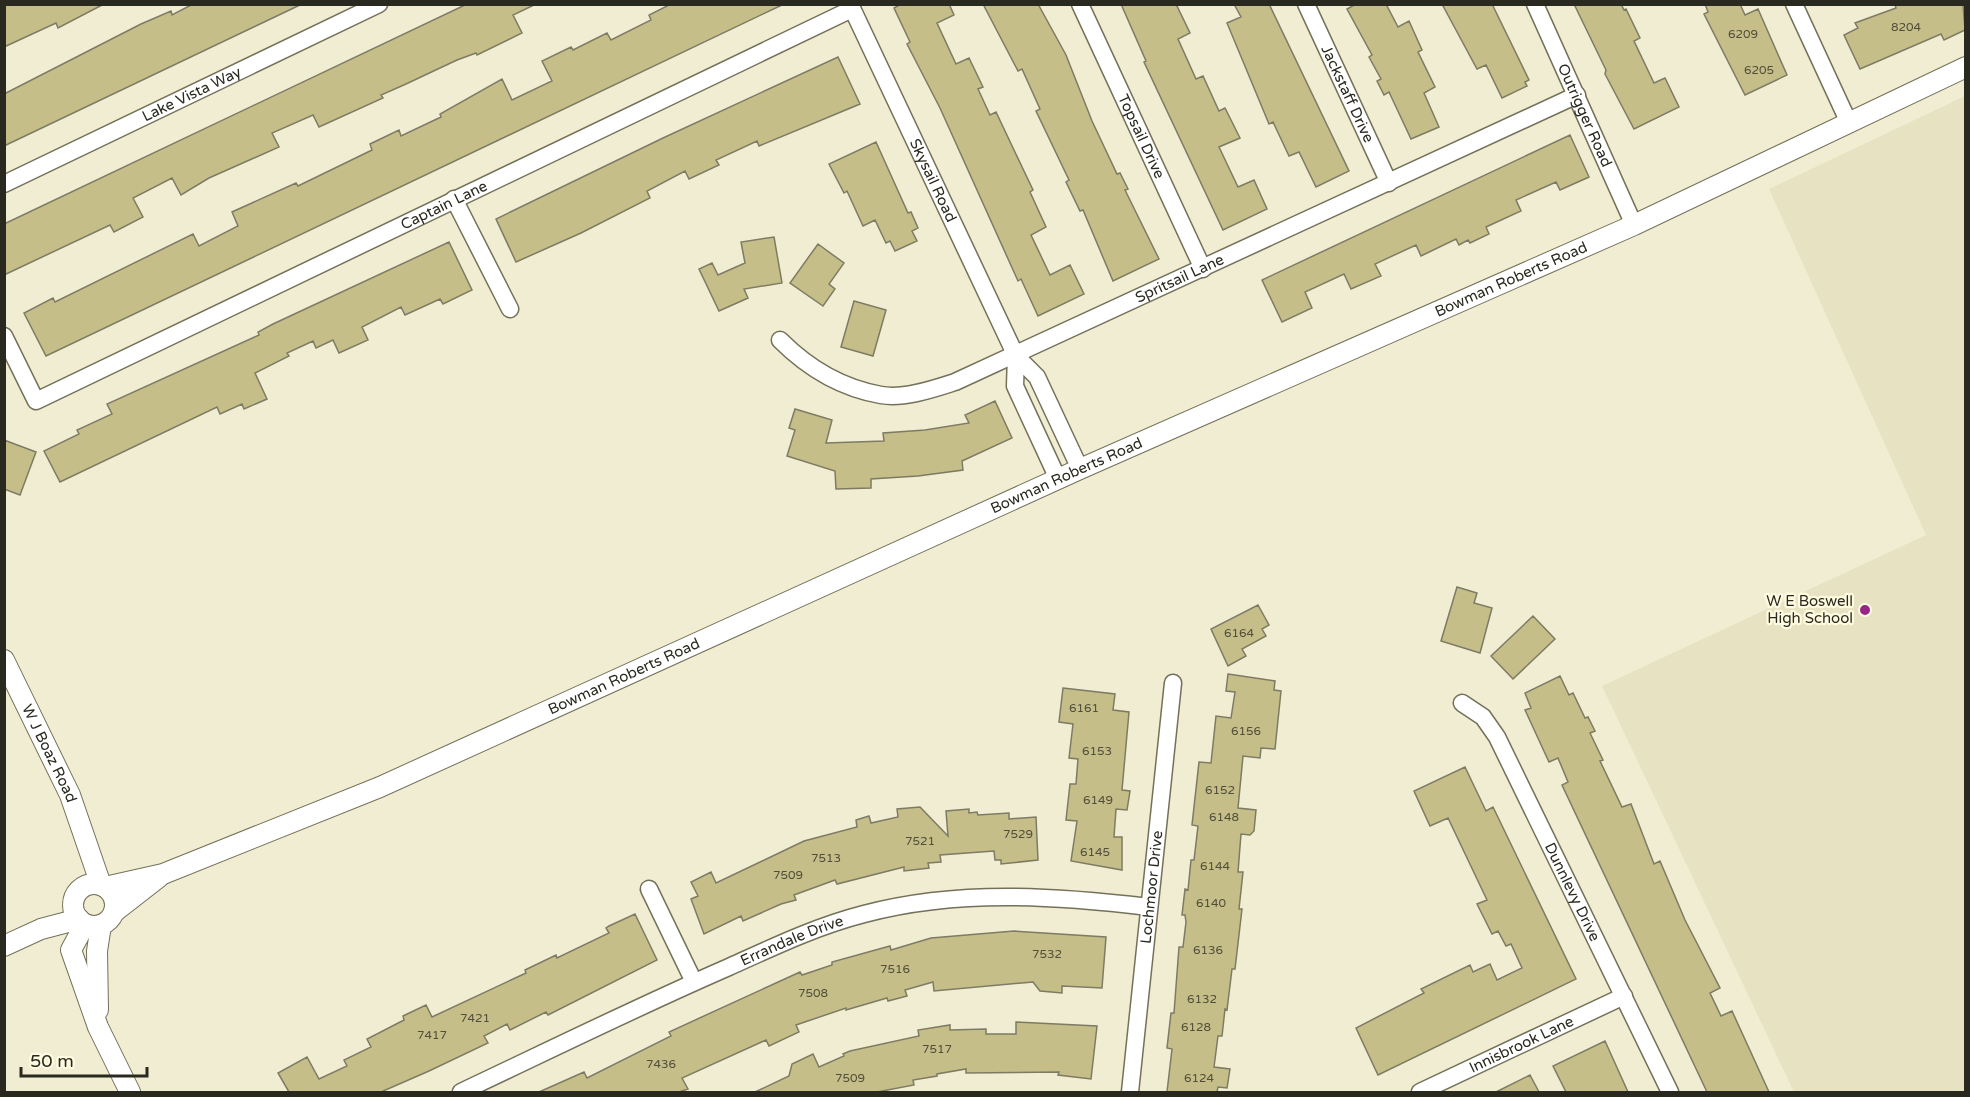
<svg xmlns="http://www.w3.org/2000/svg" width="1970" height="1097" font-family="'Varela Round',sans-serif">
	<style>
		.built { fill: #e7e3c2 }
		.building { fill: #c5be89; stroke: #7e7b64; stroke-width: 1.5 }
		.lines { fill: none; stroke-linecap: round; stroke-linejoin: round }
		.minor-casing { stroke: #74715a; stroke-width: 19 }
		.tertiary-casing { stroke: #74715a; stroke-width: 22 }
		.minor { stroke: #fff; stroke-width: 16 }
		.tertiary { stroke: #fff; stroke-width: 20 }
		.poi-dot { fill: #972584; stroke: #fefbe0; stroke-width: 2 }
		.labels { text-anchor: middle; stroke-width: 4.5; stroke-linejoin: round; paint-order: stroke }
		.number-label { font-size: 12px; fill: #514e3a }
		.street-label { font-size: 15px; fill: #2a291f; stroke: #fefbe0 }
		.poi-label { font-size: 15px; fill: #2a291f; stroke: #fefbe0; text-anchor: end }
	</style>
	<rect width="100%" height="100%" fill="#f0edd3"/>
	<path class="built" d="M1965 96V1092H1794L1602 686 1926 535 1769 189Z"/>
	<path class="building" d="M4 4H104L58 28 56 23 4 47Z
		M193 4H302L4 146V94L141 24 171 11 172 15Z
		M467 4H536L513 15 522 33 477 55 476 53 457 60 406 84 381 95 383 98 319 127 313 115 272 133 279 147 209 178 181 195 172 178 133 198 143 217 114 232 110 225 4 275V224Z
		M671 4H784L46 356 24 313 53 298 55 302 193 234 199 246 238 226 232 212 296 183 298 186 372 150 370 144 399 130 401 136 441 117 440 114 502 79 512 100 552 81 542 61 571 47 573 50 607 33 611 40 651 20 649 15Z
		M901 4H949L954 15 937 23 956 64 969 58 983 87 978 89 990 115 996 112 1033 190 1030 192 1046 227 1031 235 1050 275 1070 265 1084 294 1038 316 1021 279 1018 281 940 108 907 44 910 42 894 8Z
		M983 4H1038L1066 55 1092 121 1117 174 1120 173 1128 189 1125 190 1159 259 1113 281 1083 210 1080 211 1066 182 1069 180 1036 111 1040 109 1022 69 1018 71Z
		M1121 4H1176L1190 33 1178 39 1196 79 1203 76 1219 111 1225 108 1240 138 1219 147 1238 187 1254 180 1267 209 1223 230 1144 62 1146 61Z
		M1234 4H1269L1349 171 1316 187 1299 152 1289 156 1273 122 1269 124 1227 23 1241 17Z
		M1356 4H1386L1398 27 1409 21 1422 50 1418 52 1435 87 1424 93 1439 127 1411 139 1389 92 1384 95 1377 81 1381 79 1369 57 1372 55 1347 9Z
		M1442 4H1492L1529 80 1525 82 1527 86 1502 98 1486 65 1477 69Z
		M1574 4H1621L1624 10 1626 9 1640 38 1634 41 1654 83 1665 78 1679 107 1634 129 1605 74 1606 70Z
		M1705 4H1740L1745 15 1758 9 1787 75 1745 95 1704 14 1708 12Z
		M1895 4H1963L1965 30 1944 40 1941 34 1860 69 1844 35 1858 28 1855 23 1896 8Z
		M838 57 860 104 759 146 757 141 716 160 719 165 689 179 685 171 647 191 650 198 581 233 516 262 496 219 663 138Z
		M1570 135 1589 177 1560 190 1556 182 1516 200 1521 211 1486 227 1489 234 1470 243 1468 240 1459 245 1456 239 1421 256 1416 245 1375 264 1381 276 1351 289 1344 274 1305 292 1312 308 1282 322 1262 280Z
		M876 142 908 213 911 212 918 228 912 231 917 241 895 251 890 241 886 243 875 220 863 226 847 191 844 193 829 164Z
		M774 237 782 283 744 289 748 298 719 311 699 269 712 263 718 275 745 263 741 242Z
		M449 242 472 290 443 304 440 299 405 315 401 307 362 327 368 340 339 353 333 340 316 348 313 341 287 353 289 356 255 373 267 399 244 409 242 404 220 414 217 407 60 482 44 451 79 434 77 430 112 414 107 404 259 335 258 332 273 324Z
		M818 244 844 263 829 284 835 289 823 306 790 283Z
		M854 301 886 310 873 356 841 347Z
		M995 401 1012 438 962 461 963 470 918 476 871 479V488L836 489 835 471 787 456 795 430 789 428 795 409 832 420 826 443 884 441 883 433 925 430 969 423 965 415Z
		M4 440 36 452 20 495 4 489Z
		M1457 587 1477 593 1474 603 1492 608 1480 653 1441 641Z
		M1258 605 1269 625 1262 629 1266 636 1242 649 1246 656 1228 666 1211 629Z
		M1533 616 1555 639 1513 679 1491 656Z
		M1228 674 1275 681 1274 690 1281 691 1275 749 1261 748 1260 758 1243 756 1238 808 1256 810 1254 831 1250 835 1241 834 1238 872H1243L1239 909H1242L1235 969H1232L1227 1010 1225 1009 1222 1036H1218L1214 1067 1230 1069 1227 1088 1218 1087 1217 1092H1167L1172 1049 1167 1048 1171 1013H1174L1179 947H1183L1186 922 1185 915H1182L1185 889 1188 890 1191 860H1194L1198 826 1192 825 1199 762 1211 763 1216 716 1231 718 1235 692 1226 691Z
		M1560 676 1569 695 1573 693 1585 718 1588 717 1595 731 1590 733 1603 760 1600 761 1622 807 1631 804 1654 864 1660 861 1685 920 1720 988 1710 993 1721 1016 1732 1011 1769 1092H1707L1562 785 1568 782 1558 758 1549 762 1525 710 1531 708 1525 693Z
		M1063 688 1115 694 1113 710 1129 712 1122 790 1130 791 1127 810 1116 809 1114 837H1122V870L1071 861 1077 821 1066 820 1070 784H1076L1078 759 1069 758 1073 724 1059 722Z
		M1465 767 1486 811 1493 807 1576 979 1378 1075 1356 1028 1424 993 1421 989 1470 965 1473 972 1490 964 1497 980 1522 968 1511 944 1506 946 1498 931 1492 934 1477 904 1487 900 1448 818 1430 826 1414 791Z
		M920 807 948 836 946 811 969 809V813L977 812 978 815 1009 813V819L1036 817 1038 860 1001 864V860H995L994 851 940 855 941 862 928 863 929 868 904 871V867L837 884 835 880 794 895 796 900 781 904 743 921 741 916 704 934 691 899 698 896 691 882 711 872 716 883 804 841 857 827 856 820 869 816 871 823 898 817 897 809Z
		M635 914 657 960 548 1015 546 1012 510 1030 507 1024 484 1036 488 1043 429 1071 381 1092H289L278 1073 307 1057 319 1079 347 1066 344 1060 371 1047 367 1039 404 1020 403 1016 426 1005 432 1017 526 973 525 970 556 955 557 958 609 933 606 928 609 926Z
		M1014 931 1106 937 1102 988 1062 986V993L1040 991 1033 982 934 991 933 982 905 990 907 996 888 1001 887 998 846 1010V1008L796 1025 799 1032 769 1046 766 1040 682 1078 688 1089 679 1092H539L584 1072 587 1078 671 1036 669 1032 800 972 802 975 832 965V962L890 946 891 950 931 938Z
		M1016 1022 1097 1026 1091 1079 1058 1075 1059 1072 966 1073V1069L937 1074V1076L913 1080 914 1085 877 1092H755L789 1076 792 1064 813 1054 819 1067 844 1056 843 1054 850 1051 919 1036 918 1030 950 1025V1030L986 1029V1034H1016Z
		M1605 1041 1628 1092H1566L1553 1066Z
		M1530 1075 1539 1092H1496Z"/>
	<g class="lines">
		<defs>
			<g id="minor">
				<path id="s1" d="M850 4 1016 356"/>
				<path id="s2" d="M1080 4 1203 269"/>
				<path id="s3" d="M1306 4 1389 183"/>
				<path id="s4" d="M1535 4 1634 225"/>
				<path d="M1794 4 1849 123"/>
				<path id="s5" d="M4 184 379 4"/>
				<path d="M454 199 510 309"/>
				<path id="s6" d="M4 336 36 401 852 9"/>
				<path id="s7" d="M780 340C808 368 841 388 881 395 904 399 933 389 955 382L1577 95"/>
				<path d="M1058 479 1015 386 1016 356 1037 377 1080 469"/>
				<path id="s8" d="M1462 703 1483 717 1497 737 1670 1092"/>
				<path d="M649 889 694 982"/>
				<path id="s9" d="M461 1092C550 1050 639 1006 729 967 773 947 817 926 864 914 958 889 1055 896 1149 907"/>
				<path id="s10" d="M1130 1092 1173 683"/>
				<path id="s11" d="M1420 1092 1624 996"/>
			</g>
			<g id="tertiary">
				<path id="s12" d="M4 660 70 795 101 885"/>
				<circle cx="94" cy="905" r="21"/>
				<path id="s13" d="M105 887 163 874 380 787 1080 469 1634 225 1966 67"/>
				<path d="M114 912 159 877"/>
				<path d="M85 924 71 950 98 1027 130 1092"/>
				<path d="M4 946 41 929 79 919"/>
				<path d="M98 1010 97 951 101 925"/>
			</g>
		</defs>
		<use href="#minor" class="minor-casing"/>
		<use href="#tertiary" class="tertiary-casing"/>
		<use href="#minor" class="minor"/>
		<use href="#tertiary" class="tertiary"/>
	</g>
	<circle class="poi-dot" cx="1865" cy="610" r="6"/>
	<g class="labels">
		<g class="number-label">
			<text x="1906" y="31">8204</text>
			<text x="1743" y="38">6209</text>
			<text x="1759" y="74">6205</text>
			<text x="1239" y="637">6164</text>
			<text x="1084" y="712">6161</text>
			<text x="1246" y="735">6156</text>
			<text x="1097" y="755">6153</text>
			<text x="1220" y="794">6152</text>
			<text x="1098" y="804">6149</text>
			<text x="1224" y="821">6148</text>
			<text x="1018" y="838">7529</text>
			<text x="920" y="845">7521</text>
			<text x="1095" y="856">6145</text>
			<text x="826" y="862">7513</text>
			<text x="1215" y="870">6144</text>
			<text x="788" y="879">7509</text>
			<text x="1211" y="907">6140</text>
			<text x="1208" y="954">6136</text>
			<text x="1047" y="958">7532</text>
			<text x="895" y="973">7516</text>
			<text x="813" y="997">7508</text>
			<text x="1202" y="1003">6132</text>
			<text x="475" y="1022">7421</text>
			<text x="1196" y="1031">6128</text>
			<text x="432" y="1039">7417</text>
			<text x="937" y="1053">7517</text>
			<text x="661" y="1068">7436</text>
			<text x="850" y="1082">7509</text>
			<text x="1199" y="1082">6124</text>
		</g>
		<g class="street-label">
			<text dy="5" stroke="none"><textPath href="#s5" startOffset="208">Lake Vista Way</textPath></text>
			<text dy="5" stroke="none"><textPath href="#s3" startOffset="99">Jackstaff Drive</textPath></text>
			<text dy="5" stroke="none"><textPath href="#s4" startOffset="122">Outrigger Road</textPath></text>
			<text dy="5" stroke="none"><textPath href="#s2" startOffset="146">Topsail Drive</textPath></text>
			<text dy="5" stroke="none"><textPath href="#s1" startOffset="195">Skysail Road</textPath></text>
			<text dy="5" stroke="none"><textPath href="#s6" startOffset="525">Captain Lane</textPath></text>
			<text dy="5" stroke="none"><textPath href="#s13" startOffset="1533">Bowman Roberts Road</textPath></text>
			<text dy="5" stroke="none"><textPath href="#s7" startOffset="440">Spritsail Lane</textPath></text>
			<text dy="5" stroke="none"><textPath href="#s13" startOffset="1047">Bowman Roberts Road</textPath></text>
			<text dy="5" stroke="none"><textPath href="#s13" startOffset="561">Bowman Roberts Road</textPath></text>
			<text dy="5" stroke="none"><textPath href="#s12" startOffset="104">W J Boaz Road</textPath></text>
			<text dy="5" stroke="none"><textPath href="#s10" startOffset="206">Lochmoor Drive</textPath></text>
			<text dy="5" stroke="none"><textPath href="#s8" startOffset="222">Dunnlevy Drive</textPath></text>
			<text dy="5" stroke="none"><textPath href="#s9" startOffset="364">Errandale Drive</textPath></text>
			<text dy="5" stroke="none"><textPath href="#s11" startOffset="112">Innisbrook Lane</textPath></text>
		</g>
		<g class="poi-label">
			<text x="1853" y="606">W E Boswell<tspan x="1853" dy="17">High School</tspan></text>
		</g>
	</g>
	<rect width="1970" height="1097" fill="none" stroke="#2a291f" stroke-width="12"/>
	<path d="M21 1067v9h126v-9" fill="none" stroke="#2a291f" stroke-width="3"/>
	<text x="30" y="1067" font-size="18" fill="#2a291f" stroke="#fefbe0" stroke-width="4.5" paint-order="stroke">50 m</text>
</svg>
